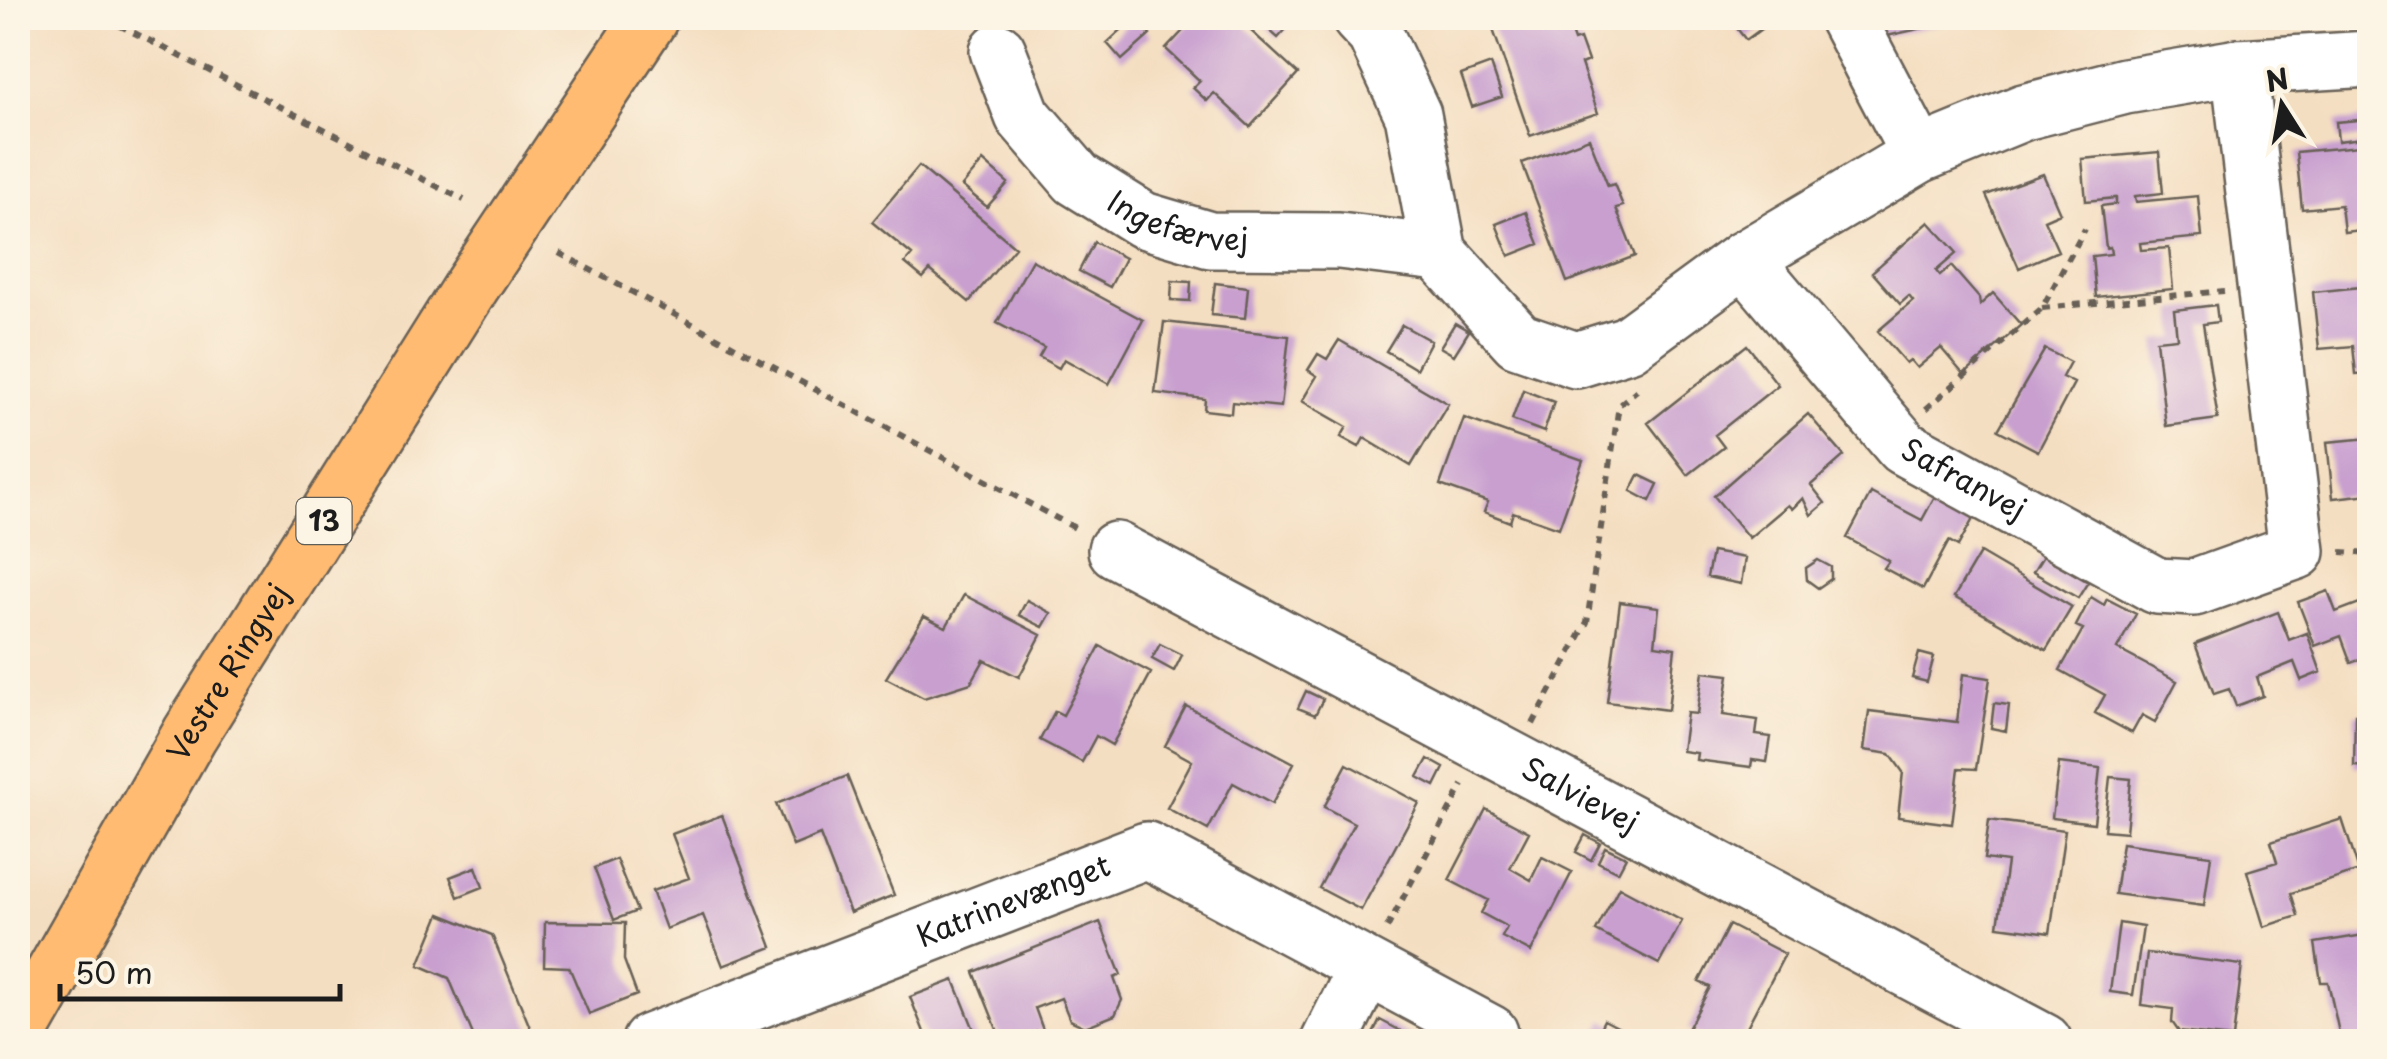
<svg xmlns="http://www.w3.org/2000/svg" width="2387" height="1059" font-family="'Playpen Sans',sans-serif">
	<style>
		.building { fill: #c89fcf }
		.lines { fill: none; stroke-linecap: round; stroke-linejoin: round }
		.minor-casing { stroke: #686056; stroke-width: 60 }
		.major-casing { stroke: #686056; stroke-width: 60 }
		.path { stroke: #686056; stroke-width: 6; stroke-dasharray: 8 8; stroke-linecap: butt }
		.minor { stroke: #fff; stroke-width: 55 }
		.major { stroke: #ffbb71; stroke-width: 55 }
		.labels { text-anchor: middle; stroke-width: 8; stroke-linejoin: round; paint-order: stroke }
		.shield { fill: #fcf5e5; stroke: #5f5d58; stroke-width: 2.5 }
		.shield-label { font-size: 28px; font-weight: bold; fill: #1c1c1c }
		.street-label { font-size: 30px; fill: #1c1c1c; stroke: #fcf5e5 }
	</style>
	<rect width="100%" height="100%" fill="#fcf5e5"/>
	<filter id="ink" filterUnits="userSpaceOnUse"><feTurbulence type="fractalNoise" baseFrequency=".01" numOctaves="2"/><feDisplacementMap in="SourceGraphic" scale="20" xChannelSelector="R" yChannelSelector="G"/><feConvolveMatrix kernelMatrix="1 2 1 2 8 2 1 2 1" color-interpolation-filters="sRGB"/></filter>
	<filter id="wash" filterUnits="userSpaceOnUse"><feTurbulence type="fractalNoise" baseFrequency=".0048" numOctaves="4" result="noise"/><feDisplacementMap in="SourceGraphic" scale="40" xChannelSelector="R" yChannelSelector="G"/><feGaussianBlur stdDeviation="2.25" result="paint"/><feColorMatrix in="noise" values="0 0 0 0 0 0 0 0 0 0 0 0 0 0 0 0 0 1.4 0 .05"/><feComposite in="paint" operator="in"/></filter>
	<g filter="url(#wash)">
		<rect width="100%" height="100%" fill="#f4dec1"/>
		<g id="blocks">
			<path class="building" d="M1134 18 1150 35 1122 60 1107 43Z
				M1195 18H1237L1298 74 1250 127 1214 93 1207 101 1193 88 1200 81 1166 49Z
				M1256 18H1296L1278 38Z
				M1489 18H1566L1574 41 1580 39 1588 61 1581 64 1598 113 1530 136Z
				M1729 18H1776L1746 40Z
				M1878 18H1965V19L1882 37Z
				M1491 64 1502 97 1472 107 1461 75Z
				M2370 119V137L2338 141 2336 122Z
				M1589 138 1608 186 1614 184 1623 206 1616 208 1635 256 1567 282 1522 163Z
				M2370 145V229L2344 232 2341 205 2302 209 2296 152Z
				M2159 152 2163 193 2135 196 2136 202 2198 196 2202 237 2140 243 2141 250 2169 248 2173 289 2096 297 2092 256 2111 254 2110 247 2106 248 2101 206 2116 204V198L2086 201 2082 159Z
				M983 161 1008 183 987 207 962 186Z
				M919 166 1015 247 969 302 930 270 923 278 905 263 912 255 872 222Z
				M2043 174 2060 213 2044 220 2058 251 2019 268 1986 195Z
				M1526 212 1539 244 1509 256 1496 224Z
				M1929 222 1957 253 1936 271 1940 276 1951 266 1979 298 1980 305 1993 293 2021 325 1964 375 1941 348 1917 368 1910 360 1906 363 1878 331 1913 301 1909 296 1900 304 1872 272Z
				M1094 242 1125 258 1110 287 1079 271Z
				M1032 260 1143 320 1109 384 1064 359 1059 368 1039 357 1044 348 997 323Z
				M1172 281 1191 282 1190 301 1171 300Z
				M1215 283 1248 287 1245 318 1211 315Z
				M2370 286V373L2356 374 2353 346 2319 349 2313 292Z
				M2216 305 2218 322 2203 324 2218 419 2166 426 2156 340 2177 338 2174 310Z
				M1164 322 1289 336 1281 407 1232 402 1231 413 1204 410 1205 399 1155 393Z
				M1455 323 1469 331 1454 355 1440 347Z
				M1402 325 1431 341 1416 369 1386 351Z
				M1339 340 1448 404 1411 466 1364 438 1359 447 1341 437 1347 427 1302 401 1317 376 1308 370 1318 354 1327 359Z
				M1747 345 1778 385 1715 435 1724 447 1688 475 1648 423Z
				M2045 349 2070 362 2062 377 2074 383 2038 451 1998 430Z
				M1523 390 1554 402 1544 432 1512 420Z
				M1808 414 1844 456 1811 485 1825 503 1811 515 1803 498 1792 509 1788 505 1749 538 1714 496Z
				M1464 418 1583 460 1559 528 1513 512 1510 522 1484 512 1488 502 1440 485Z
				M2370 438V494L2333 498 2327 442Z
				M1639 475 1658 484 1650 501 1631 491Z
				M1871 493 1922 520 1935 496 1974 517 1958 546 1949 541 1923 589 1884 568 1889 561 1847 538Z
				M1712 552 1745 558 1741 584 1707 577Z
				M1980 553 2072 607 2046 650 1954 597Z
				M2043 556 2088 582 2078 598 2033 572Z
				M1818 560 1831 567V579L1818 588 1807 580 1806 568Z
				M2328 591 2336 612 2370 599V656L2351 663 2341 636 2315 646 2298 602Z
				M964 595 1041 635 1019 677 984 660 971 683 924 698 886 678 924 616 946 627Z
				M2091 597 2104 605 2107 599 2136 614 2117 649 2177 681 2155 722 2142 715 2132 733 2095 713 2105 695 2060 670 2083 629 2076 626Z
				M1027 600 1051 613 1043 627 1019 615Z
				M1620 602 1659 607 1655 645 1675 648 1668 710 1607 702Z
				M2278 612 2289 640 2307 633 2321 672 2301 680 2294 662 2257 677 2263 696 2236 706 2229 689 2214 694 2195 644Z
				M1160 644 1182 655 1174 671 1152 659Z
				M1100 646 1151 673 1112 745 1096 736 1082 762 1040 740 1055 711 1063 715Z
				M1919 653 1934 657 1927 682 1912 678Z
				M1703 672 1729 675 1723 715 1758 720 1756 735 1771 737 1767 762 1752 760 1751 767 1696 760 1697 753 1682 751 1687 713 1697 714Z
				M1963 674 1990 678 1976 769 1959 768 1952 824 1898 817 1903 772 1890 754 1864 750 1869 711 1957 722Z
				M1306 691 1323 699 1315 715 1298 708Z
				M1994 703 2009 705 2006 731 1991 728Z
				M1186 706 1294 763 1272 804 1233 783 1208 830 1167 808 1192 761 1165 746Z
				M2355 714 2370 715V767L2354 766Z
				M1428 759 1444 768 1435 786 1418 777Z
				M2059 763 2100 768 2094 823 2052 818Z
				M1347 764 1419 803 1361 910 1319 888 1354 823 1324 807Z
				M847 776 894 895 850 913 820 835 793 846 776 804Z
				M2110 777 2131 779 2126 832 2104 830Z
				M1486 809 1529 832 1510 868 1531 880 1542 857 1572 872 1531 952 1502 937 1507 927 1481 913 1488 900 1449 880Z
				M722 815 772 947 723 966 703 915 666 929 652 891 689 878 672 834Z
				M2342 819 2359 871 2291 893 2298 916 2264 927 2247 871 2277 862 2271 842Z
				M1989 820 2065 830 2050 933 1998 926 2007 862 1984 859Z
				M1585 835 1600 843 1591 860 1576 852Z
				M2122 843 2211 855 2204 906 2115 894Z
				M1605 847 1626 857 1618 872 1598 862Z
				M616 859 637 911 614 920 594 868Z
				M476 867 483 887 458 897 450 877Z
				M1619 887 1682 921 1659 964 1596 931Z
				M440 914 492 935 536 1042H476L449 978 419 965Z
				M545 922 625 923 624 960 637 995 589 1014 569 967 544 966Z
				M1100 922 1121 975 1114 978 1122 1000 1115 1015 1085 1027 1070 1020 1061 998 1035 1008 1043 1030 1002 1042 974 972Z
				M2119 923 2143 927 2133 995 2110 992Z
				M1729 925 1785 954 1739 1042H1712L1688 1029 1710 987 1699 982Z
				M2370 934 2368 1042H2341L2328 982H2321L2315 943Z
				M2147 953 2242 965 2233 1038 2179 1032 2172 1022 2173 1009 2141 1005Z
				M954 980 979 1042H928L910 997Z
				M1380 1020 1422 1042H1369Z
				M1604 1020 1631 1034 1627 1042H1593Z"/>
		</g>
	</g>
	<g filter="url(#ink)">
		<use href="#blocks" fill-opacity="0" stroke="#686056" stroke-width="2.5"/>
		<g class="lines">
			<defs>
				<g id="minor">
					<path d="M1360 18 1375 34 1413 115 1439 253 1518 340 1576 360 1628 344 1744 259 1919 155 2024 112 2125 86 2239 67 2370 59"/>
					<path d="M1847 18 1919 155"/>
					<path id="s1" d="M998 51 1023 116 1077 179 1143 220 1210 240 1339 241 1439 253"/>
					<path id="s2" d="M1744 259 1903 447 2157 586 2194 588 2297 551 2239 67"/>
					<path id="s3" d="M1116 550 2044 1042"/>
					<path id="s4" d="M650 1042 1147 850 1490 1033"/>
					<path d="M1329 1042 1366 968"/>
				</g>
				<g id="major">
					<path id="s5" d="M18 1036 190 734 472 285 650 18"/>
				</g>
			</defs>
			<use href="#minor" class="minor-casing"/>
			<use href="#major" class="major-casing"/>
			<path class="path" d="M105 18 464 200
				M559 253 1079 530
				M2042 308 2224 291
				M1926 409 2042 308 2085 229
				M2341 552 2370 554
				M1533 724 1587 622 1619 405 1637 390
				M1387 928 1463 785"/>
			<use href="#minor" class="minor"/>
			<use href="#major" class="major"/>
		</g>
	</g>
	<g class="labels">
		<rect class="shield" x="296.5" y="498" width="55" height="46" rx="8"/>
		<g class="shield-label">
			<text x="324" y="531">13</text>
		</g>
		<g class="street-label">
			<text dy="10" stroke="none"><textPath href="#s1" startOffset="265">Ingefærvej</textPath></text>
			<text dy="10" stroke="none"><textPath href="#s2" startOffset="315">Safranvej</textPath></text>
			<text dy="10" stroke="none"><textPath href="#s5" startOffset="420">Vestre Ringvej</textPath></text>
			<text dy="10" stroke="none"><textPath href="#s3" startOffset="525">Salvievej</textPath></text>
			<text dy="10" stroke="none"><textPath href="#s4" startOffset="390">Katrinevænget</textPath></text>
		</g>
	</g>
	<rect width="2387" height="1059" fill="none" stroke="#fcf5e5" stroke-width="60"/>
	<g transform="translate(2282 105) rotate(349)" stroke="#fcf5e5" stroke-width="8" paint-order="stroke">
	<path d="M0-8L18 38L0 25L-18 38Z" fill="#1c1c1c"/>
	<text y="-15" font-size="28" font-weight="bold" text-anchor="middle" fill="#1c1c1c">N</text>
	</g>
	<path d="M60 984v15h280v-15" fill="none" stroke="#1c1c1c" stroke-width="5"/>
	<text x="75" y="984" font-size="30" fill="#1c1c1c" stroke="#fcf5e5" stroke-width="8" paint-order="stroke">50 m</text>
</svg>
